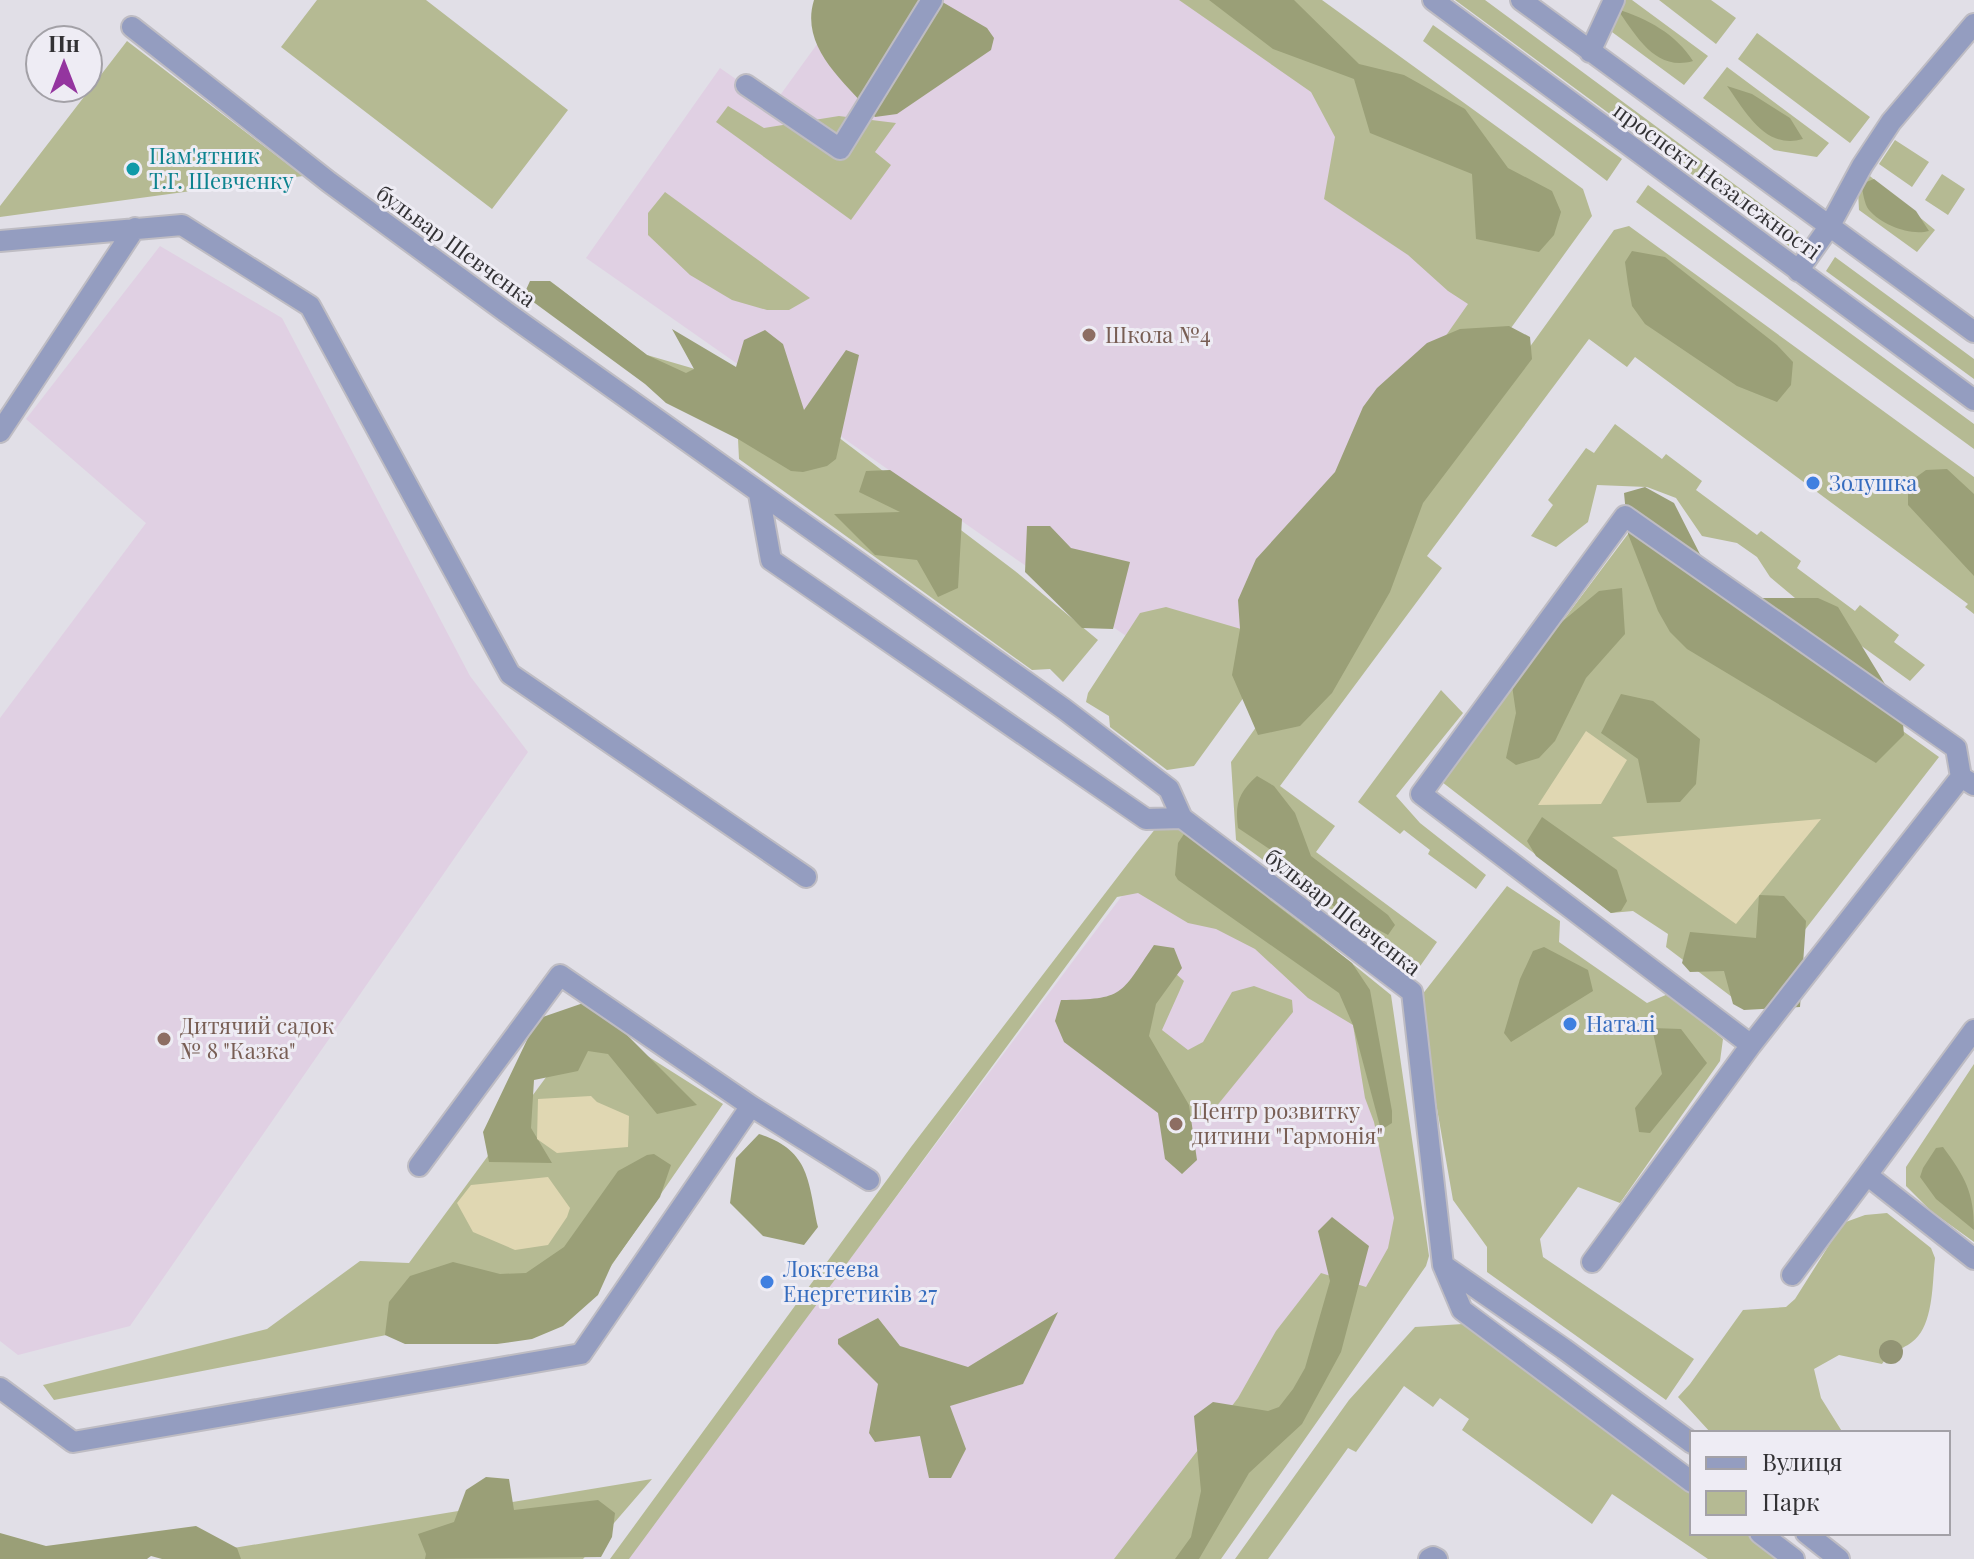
<svg xmlns="http://www.w3.org/2000/svg" width="1974" height="1559" font-family="'Playfair Display',serif">
	<style>
		.education { fill: #e0d0e3 }
		.green { fill: #b5ba93 }
		.forest { fill: #9a9f77 }
		.sand { fill: #e0d7b2 }
		.lines { fill: none; stroke-linecap: round; stroke-linejoin: round }
		.minor-casing { stroke: #bebcc3; stroke-width: 24 }
		.minor { stroke: #949dc0; stroke-width: 20 }
		.tree { fill: #929474 }
		.culture-dot { fill: #0f9aa8; stroke: #eeecf4; stroke-width: 3 }
		.education-dot { fill: #8d6e63; stroke: #eeecf4; stroke-width: 3 }
		.shop-dot { fill: #3f7fe0; stroke: #eeecf4; stroke-width: 3 }
		.labels { text-anchor: middle; stroke-width: 6; stroke-linejoin: round; paint-order: stroke }
		.culture-label { font-size: 22px; fill: #0d838f; stroke: #eeecf4; text-anchor: start }
		.street-label { font-size: 22px; fill: #323134; stroke: #eeecf4 }
		.education-label { font-size: 22px; fill: #785e54; stroke: #eeecf4; text-anchor: start }
		.shop-label { font-size: 22px; fill: #366cbe; stroke: #eeecf4; text-anchor: start }
	</style>
	<rect width="100%" height="100%" fill="#e1dfe7"/>
	<path class="education" d="M849 0H1281L1570 214 1216 699 586 258 720 68 773 105Z
		M160 246 282 318 470 676 528 752 130 1326 18 1355 0 1341V718L146 523 26 419Z
		M1166 837 1383 1003 1416 1244 1205 1559H625Z"/>
	<path class="green" d="M317 0H426L568 110 492 209 281 47Z
		M1179 0H1322L1583 189 1592 216 1194 766 1167 770 1110 727 1109 716 1086 702 1088 693 1140 613 1166 607 1241 629 1468 304 1448 291 1408 255 1324 199 1335 137 1311 92Z
		M1455 0H1485L1799 232 1789 246Z
		M1625 0H1632L1708 56 1684 85 1612 32 1614 13Z
		M1659 0H1711L1736 18 1716 44Z
		M1433 25 1622 159 1607 181 1423 41Z
		M1757 33 1870 117 1850 143 1738 59Z
		M127 41 303 176 0 217V206Z
		M1727 67 1829 143 1817 157 1774 150 1703 98Z
		M728 106 764 128 839 116 896 123 875 152 891 165 851 220 716 122Z
		M1895 140 1929 162 1912 187 1879 164Z
		M1865 172 1935 230 1917 252 1859 210 1858 191Z
		M1942 174 1965 189 1948 215 1925 200Z
		M1648 185 1974 424V449L1636 202Z
		M665 192 810 298 789 310H767L732 300 690 275 648 235V213Z
		M1629 226 1974 477V614L1965 607 1968 604 1635 357 1627 367 1589 339 1427 556 1442 568 1280 786 1335 826 1316 852 1437 942 1416 972 1236 840 1231 762 1614 230Z
		M1835 257 1974 359V379L1826 271Z
		M550 281 647 355 695 369 809 415 1015 571 1098 640 1063 682 1050 669 1032 670 739 459 738 439Z
		M1615 424 1662 459 1666 454 1702 481 1696 490 1757 535 1761 531 1801 561 1797 568 1855 611 1860 605 1899 635 1894 642 1925 665 1910 681 1795 598 1770 577 1757 557 1737 543 1702 536 1676 498 1647 487 1597 485 1588 522 1556 547 1531 536 1553 505 1548 500 1586 448 1594 453Z
		M1628 534 1939 757 1745 1007 1666 947 1668 934 1633 911 1611 913 1442 782Z
		M1441 690 1463 713 1396 796 1420 823 1486 875 1476 889 1428 854 1430 850 1404 830 1400 834 1358 802Z
		M1176 827 1317 935 1391 995 1429 1256 1426 1266 1221 1559H1114L1238 1398 1276 1331 1321 1273 1366 1287 1388 1248 1394 1218 1374 1122 1365 1098 1353 1025 1308 998 1255 949 1216 929 1188 923 1138 893 1117 897 629 1559H610L911 1147 1136 853 1156 828Z
		M1507 886 1560 921 1559 942 1647 1003 1668 994 1723 1039 1720 1061 1620 1203 1578 1187 1540 1239 1543 1257 1694 1359 1666 1400 1487 1272V1247L1453 1200 1418 1000Z
		M1167 966 1184 981 1162 1030 1188 1050 1203 1042 1232 992 1254 986 1292 1000 1293 1012 1207 1118 1176 1116 1106 1021Z
		M589 1019 723 1104 591 1295 54 1400 43 1385 267 1329 360 1261 409 1263Z
		M1974 1064V1242L1931 1211 1906 1186V1167Z
		M1887 1213 1931 1248 1935 1258C1932 1283 1934 1326 1912 1342 1899 1352 1893 1348 1882 1364L1839 1355 1814 1369 1821 1398 1843 1433H1711L1678 1397 1690 1384 1743 1310 1786 1307 1795 1299 1843 1223 1865 1215Z
		M1463 1324 1617 1432 1692 1489V1533H1750L1784 1559H1708L1612 1494 1592 1524 1462 1430 1469 1419 1440 1398 1433 1407 1404 1386 1356 1452 1348 1448 1268 1559H1235L1349 1400 1415 1327Z
		M652 1479 583 1559H167Z"/>
	<path class="forest" d="M814 0H939L987 28 994 38 991 50 897 114 875 117C847 84 799 48 814 0Z
		M1209 0H1294L1359 64 1404 75 1465 109 1508 168 1552 191 1561 212 1554 235 1539 252 1476 239 1472 174 1370 133 1354 79 1273 49Z
		M1617 9C1648 19 1676 34 1693 61 1655 72 1636 35 1617 9Z
		M1727 86 1752 94 1790 118 1803 139C1765 150 1746 112 1727 86Z
		M1874 179 1916 211 1929 231C1910 236 1882 225 1869 210 1864 204 1863 191 1861 184Z
		M1632 251 1665 257 1777 345 1793 362 1791 385 1777 402 1737 386 1645 324 1632 306 1628 284 1625 262Z
		M530 281H550L647 355 686 373 694 369 672 329 736 367 744 340 765 330 783 344 804 410 846 350 859 355 836 459 827 466 803 472 791 471 738 439 666 403 645 384 532 301 525 292Z
		M1509 326 1530 337 1532 359 1423 503 1390 592 1332 693 1300 726 1258 735 1232 675 1240 629 1238 600 1256 559 1335 472 1363 407 1377 388 1427 343 1460 329Z
		M1947 469 1974 494V576L1908 505V483L1926 470Z
		M890 470 962 519 958 588 938 597 917 560 875 555 834 514 900 512 859 492 866 471Z
		M1645 487 1674 503 1705 564 1737 598H1818L1838 607 1902 712 1904 735 1876 763 1687 649 1670 632 1658 611 1628 534 1624 493Z
		M1027 526H1050L1071 548 1130 562 1113 629 1082 628 1025 572Z
		M1622 588 1625 634 1586 678 1555 741 1539 758 1516 765 1506 758 1516 713 1511 679 1528 650 1599 591Z
		M1621 694 1653 701 1700 739 1696 784 1680 802 1647 803 1638 759 1601 733Z
		M1257 776 1274 786 1295 813 1311 856 1388 915 1395 925 1388 935 1317 897 1286 860 1238 828C1235 804 1238 793 1257 776Z
		M1542 817 1617 870 1627 901 1621 911 1611 913 1536 856 1527 841Z
		M1184 834 1205 836 1271 901 1352 963 1370 990 1392 1111V1123L1381 1130 1353 1025 1339 993 1178 880 1175 875 1178 843Z
		M1759 895 1784 896 1806 921 1800 1007 1744 1010 1733 1004 1724 971 1690 972 1682 963 1690 932 1756 938Z
		M1154 945 1174 948 1182 968 1156 1004 1149 1036 1189 1105 1197 1160 1182 1174 1165 1159 1158 1113 1064 1042 1055 1021 1061 1000C1125 999 1119 996 1154 945Z
		M1544 947 1588 970 1593 991 1511 1042 1504 1033 1520 979 1533 951Z
		M592 1000 697 1105 657 1114 608 1054 588 1051 578 1071 534 1080 531 1128 552 1163 489 1162 483 1132 537 1019Z
		M1652 1028 1681 1029 1707 1063 1650 1133 1639 1132 1635 1108 1662 1074Z
		M759 1134C810 1150 808 1181 818 1227L804 1245 763 1236 730 1203 736 1158Z
		M1943 1147C1965 1177 1974 1192 1974 1230L1936 1199 1920 1177 1923 1168 1936 1148Z
		M654 1154 671 1165 660 1197 612 1264 598 1295 563 1326 532 1339 497 1344H405L385 1335 389 1302 410 1276 453 1262 500 1274 526 1273 564 1247 618 1171 647 1155Z
		M1332 1217 1369 1246 1341 1352 1302 1424 1249 1473 1199 1559H1175L1191 1537 1201 1491 1194 1416 1213 1402 1268 1411 1279 1407 1293 1389 1305 1368 1330 1281 1318 1231Z
		M1058 1312 1023 1384 950 1406 966 1449 951 1478H929L920 1436 875 1442 869 1433 878 1384 838 1344V1339L878 1318 900 1346 968 1367Z
		M486 1477 509 1479 514 1510 598 1500 615 1513 612 1537 601 1557 425 1559 426 1554 418 1534 454 1522 466 1490Z
		M196 1526 237 1548 241 1559H162L151 1556 147 1559H0V1533L46 1546Z"/>
	<path class="sand" d="M1586 731 1627 760 1601 804 1538 805Z
		M1821 819 1736 924 1612 837Z
		M591 1096 597 1102 629 1116 628 1147 557 1153 537 1139 538 1099Z
		M548 1177 570 1208 567 1217 548 1245 515 1250 473 1232 457 1203 471 1185Z"/>
	<g class="lines">
		<defs>
			<path id="minor" d="M1433 0 1974 400
				M1521 0 1974 332
				M132 27 329 182 506 312 1064 709 1169 789 1182 818 1412 992 1443 1265 1564 1349 1692 1443
				M1590 52 1614 0
				M746 85 840 149 932 0
				M0 241 182 225 310 306 510 674 806 877
				M1798 271 1829 227 1862 166 1891 122 1974 24
				M0 432 135 228
				M759 494 771 560 1146 819 1182 818
				M1961 777 1751 1045 1421 794 1625 516 1956 748 1961 777 1974 785
				M1974 1030 1867 1175 1974 1259
				M419 1166 560 975 751 1106
				M1592 1262 1751 1045
				M1443 1265 1462 1310 1692 1482
				M1792 1275 1867 1175
				M0 1388 73 1442 581 1354 751 1106 869 1180
				M1760 1533 1794 1559
				M1806 1533 1839 1559
				M1429 1559 1433 1557 1437 1559"/>
		</defs>
		<use href="#minor" class="minor-casing"/>
		<use href="#minor" class="minor"/>
	</g>
	<circle class="tree" cx="1891" cy="1352" r="12"/>
	<circle class="culture-dot" cx="133" cy="169" r="8"/>
	<g class="education-dot">
		<circle cx="1089" cy="335" r="8"/>
		<circle cx="164" cy="1039" r="8"/>
		<circle cx="1176" cy="1124" r="8"/>
	</g>
	<g class="shop-dot">
		<circle cx="1813" cy="483" r="8"/>
		<circle cx="1570" cy="1024" r="8"/>
		<circle cx="767" cy="1282" r="8"/>
	</g>
	<g class="labels">
		<g class="culture-label">
			<text x="149" y="164">Пам'ятник<tspan x="149" dy="25">Т.Г. Шевченку</tspan></text>
		</g>
		<g class="street-label">
			<text transform="translate(1717 181) rotate(36)" y="8">проспект Незалежності</text>
			<text transform="translate(456 246) rotate(36)" y="8">бульвар Шевченка</text>
			<text transform="translate(1343 912) rotate(38)" y="8">бульвар Шевченка</text>
		</g>
		<g class="education-label">
			<text x="1105" y="343">Школа №4</text>
			<text x="180" y="1034">Дитячий садок<tspan x="180" dy="25">№ 8 "Казка"</tspan></text>
			<text x="1192" y="1119">Центр розвитку<tspan x="1192" dy="25">дитини "Гармонія"</tspan></text>
		</g>
		<g class="shop-label">
			<text x="1829" y="491">Золушка</text>
			<text x="1586" y="1032">Наталі</text>
			<text x="783" y="1277">Локтєєва<tspan x="783" dy="25">Енергетиків 27</tspan></text>
		</g>
	</g>
	<rect x="1690" y="1431" width="260" height="104" fill="#eeecf4" stroke="#a3a1a7" stroke-width="2"/>
	<rect x="1706" y="1457" width="40" height="12" fill="#949dc0" stroke="#a3a1a7" stroke-width="2"/>
	<text x="1762" y="1471" font-size="24" fill="#323134">Вулиця</text>
	<rect x="1706" y="1491" width="40" height="24" fill="#b5ba93" stroke="#a3a1a7" stroke-width="2"/>
	<text x="1762" y="1511" font-size="24" fill="#323134">Парк</text>
	<g transform="translate(64 64)"><circle r="38" fill="#eeecf4" stroke="#a3a1a7" stroke-width="2"/>
	<path d="M0-6L14 30L0 20L-14 30Z" fill="#94359f"/>
	<text y="-12" font-size="22" font-weight="bold" text-anchor="middle" fill="#323134">Пн</text>
	</g>
</svg>
